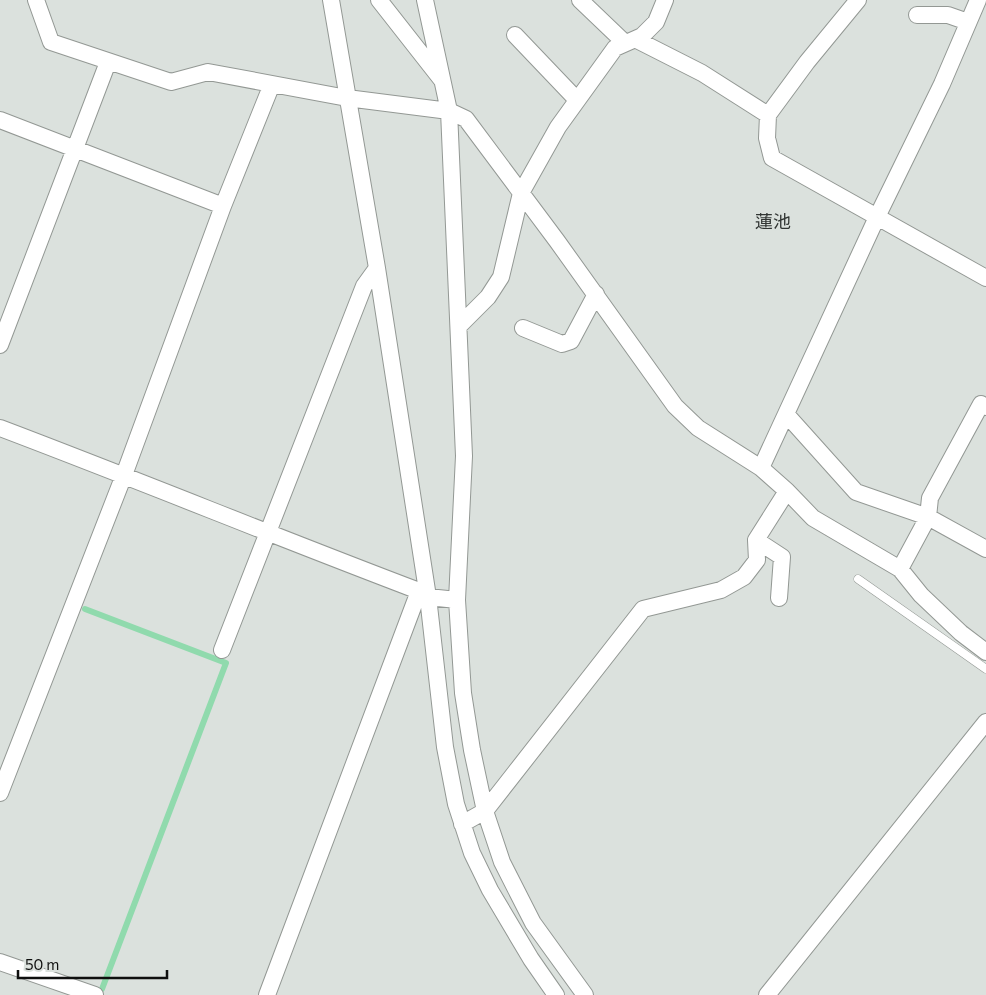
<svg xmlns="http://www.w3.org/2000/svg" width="986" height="995" font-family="Commissioner,'Noto Sans JP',sans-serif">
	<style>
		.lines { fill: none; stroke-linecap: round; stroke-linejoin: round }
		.stream { stroke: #90daad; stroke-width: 6 }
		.lane-casing { stroke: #939894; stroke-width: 9 }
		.street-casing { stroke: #939894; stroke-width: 18 }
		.lane { stroke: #fff; stroke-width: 8 }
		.street { stroke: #fff; stroke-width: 16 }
		.labels { text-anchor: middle; stroke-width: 4; stroke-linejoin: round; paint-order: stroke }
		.quarter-label { font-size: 18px; fill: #313533; stroke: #dbe1dd }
	</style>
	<rect width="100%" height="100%" fill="#dbe1dd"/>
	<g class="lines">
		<path class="stream" d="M85 609 226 663 102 989"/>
		<defs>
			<path id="lane" d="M858 579 986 669"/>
			<path id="street" d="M36 0 51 42 171 82 208 72 347 98 449 111 466 119 557 241 675 406 698 428 761 468 787 491 813 518 900 569 921 595 961 633 986 652
				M331 0 377 268 428 597 445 747 456 804 472 853 490 890 531 959 556 995
				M379 0 441 79
				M425 0 449 111 464 456 457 600 463 693 472 750 485 811 502 862 533 923 585 995
				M580 0 625 43
				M917 15H948L968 22
				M515 35 577 100
				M635 39 702 73 768 115 767 138 772 158 986 278
				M768 115 807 62 858 0
				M0 120 223 206
				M459 326 488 297 501 277 521 193 558 127 615 48 642 36 656 22 665 0
				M523 328 562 344 571 341 596 294
				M0 345 108 62
				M786 414 856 492 928 517 986 549
				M0 428C140 481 279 538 419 591L428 597 457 600
				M761 468 877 217 942 84 978 0
				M756 540 782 557 779 598
				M900 569 928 517 930 498 981 404 986 407
				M222 650 364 286 377 268
				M0 793 124 475 223 206 272 84
				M462 824 485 811 643 609 721 590 744 577 757 560 756 540 787 491
				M0 962 95 995
				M267 995 419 591
				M767 995 986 722"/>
		</defs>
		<use href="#lane" class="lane-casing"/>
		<use href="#street" class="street-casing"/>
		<use href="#lane" class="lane"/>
		<use href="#street" class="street"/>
	</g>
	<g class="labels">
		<g class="quarter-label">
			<text x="773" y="228">蓮池</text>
		</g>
	</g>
	<path d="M18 970v8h149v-8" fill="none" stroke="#0e0f0e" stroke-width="2.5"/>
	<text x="25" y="970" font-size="15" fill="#0e0f0e" stroke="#dbe1dd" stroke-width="4" paint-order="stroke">50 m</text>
</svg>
